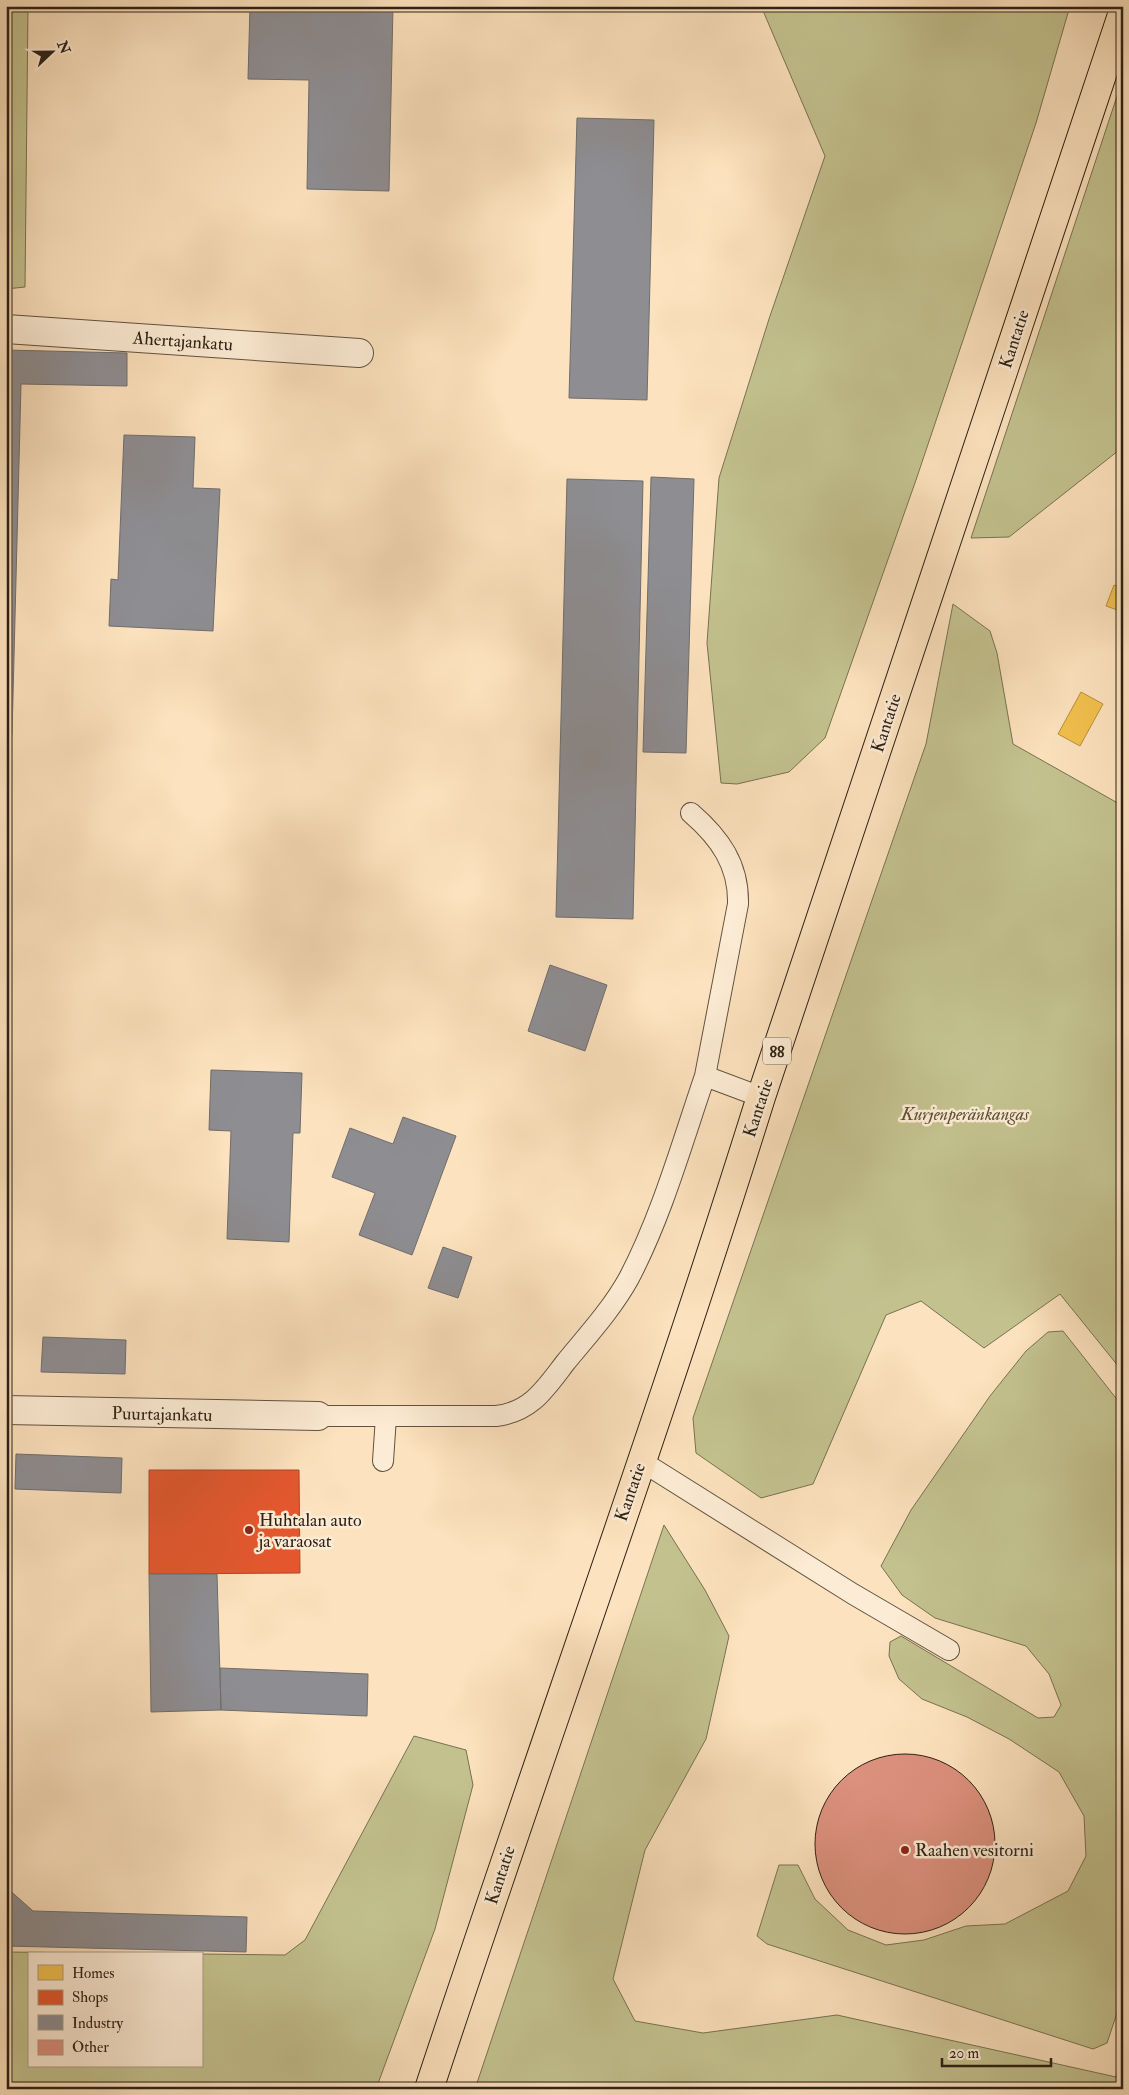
<svg xmlns="http://www.w3.org/2000/svg" width="1129" height="2095" font-family="'IM FELL Double Pica',serif">
	<style>
		.green { fill: #c3c28f; stroke: #787252 }
		.homes { fill: #f2c14e; stroke: #b7913d }
		.shops { fill: #e4572e; stroke: #ad4726 }
		.industry { fill: #8d8d92; stroke: #706d6c }
		.building { fill: #dc907e; stroke: #2d2115 }
		.lines { fill: none; stroke-linecap: round; stroke-linejoin: round }
		.lane-casing { stroke: #61513f; stroke-width: 22 }
		.street-casing { stroke: #61513f; stroke-width: 30 }
		.primary-casing { stroke: #2d2115; stroke-width: 30 }
		.lane { stroke: #fdecd5; stroke-width: 20 }
		.street { stroke: #fdecd5; stroke-width: 28 }
		.primary { stroke: #fce2be; stroke-width: 28 }
		.poi-dot { fill: #8f2418; stroke: #fdecd5; stroke-width: 2 }
		.labels { text-anchor: middle; stroke-width: 5; stroke-linejoin: round; paint-order: stroke }
		.shield { fill: #fdecd5; stroke: #6b5e4f; stroke-width: 1 }
		.shield-label { font-size: 16px; font-weight: bold; fill: #2d2115 }
		.street-label { font-size: 18px; fill: #2d2115; stroke: #fdecd5 }
		.park-label { font-size: 18px; font-style: italic; fill: #5a513a; stroke: #fdecd5 }
		.poi-label { font-size: 18px; fill: #2d2115; stroke: #fdecd5; text-anchor: start }
	</style>
	<rect width="100%" height="100%" fill="#fce2be"/>
	<filter id="stains"><feTurbulence type="fractalNoise" baseFrequency=".004" numOctaves="4"/><feColorMatrix values="0 0 0 0 .2 0 0 0 0 .09 0 0 0 0 .02 0 0 0 .5 -.17"/></filter>
	<radialGradient id="worn" r=".72"><stop offset=".6" stop-color="#630" stop-opacity="0"/><stop offset="1" stop-color="#630" stop-opacity=".3"/></radialGradient>
	<path class="green" d="M6 6H28L25 287 6 289Z
		M761 6H1070L1036 123 916 480 825 738 789 772 737 784 721 783 707 643 719 478 769 319 825 156Z
		M1123 78V447L1009 537 971 538Z
		M953 604 990 631 997 653 1013 744 1123 806V1372L1060 1294 984 1348 921 1301 886 1315 813 1484 761 1498 696 1453 693 1418 926 744Z
		M1063 1331 1123 1407V1995L1107 2043 1093 2049 767 1944 757 1936 779 1865H798L815 1899 848 1930 886 1945 924 1940 966 1926 1005 1924 1068 1891 1086 1856 1084 1816 1059 1772 1009 1739 967 1717 922 1699 899 1679 889 1656 890 1642 901 1636 1038 1718 1054 1717 1061 1705 1049 1674 1026 1646 935 1618 902 1595 881 1566 911 1510 990 1396 1026 1351 1048 1332Z
		M664 1525 705 1590 729 1636 706 1739 645 1850 613 1979 635 2021 703 2033 837 2015 1116 2077 1123 2059V2089H475Z
		M414 1736 466 1750 473 1785 435 1929 376 2089H6V1952L195 1954H29V2066H201V1954L285 1955 305 1940Z"/>
	<path class="homes" d="M1114 585 1123 588V612L1106 606Z
		M1081 692 1103 704 1080 746 1058 734Z"/>
	<path class="shops" d="M149 1470H299L300 1573 149 1574Z"/>
	<path class="industry" d="M250 6H393L389 191 307 189 309 80 248 79Z
		M577 118 654 120 647 400 569 398Z
		M6 350 127 353V386L21 384 12 735H6Z
		M124 435 195 437 193 488 220 489 213 631 109 626 111 579 118 580Z
		M651 477 694 479 686 753 643 752Z
		M567 479 643 481 633 919 556 917Z
		M6 762H11L6 944Z
		M550 965 607 985 585 1051 528 1031Z
		M211 1070 302 1073 300 1133H293L289 1242 227 1239 231 1131 209 1130Z
		M403 1117 456 1136 412 1255 359 1235 375 1193 332 1177 350 1128 393 1144Z
		M443 1247 472 1257 458 1298 428 1288Z
		M43 1337 126 1340 125 1374 41 1372Z
		M16 1454 122 1458 121 1493 15 1489Z
		M149 1574H217L221 1710 151 1712Z
		M220 1668 368 1674 367 1716 221 1710Z
		M6 1887 33 1911 247 1917 246 1952 6 1946Z"/>
	<path class="building" d="M815 1844a90 90 0 1 1 180 0a90 90 0 1 1-180 0Z"/>
	<g class="lines">
		<defs>
			<path id="lane" d="M691 813C720 838 739 865 738 904L705 1076 761 1097
				M318 1416H496C531 1412 545 1389 565 1363 587 1336 612 1309 629 1278 662 1215 682 1143 705 1076
				M383 1461 386 1417
				M641 1461 853 1594 949 1650"/>
			<path id="street" d="M6 329 359 353
				M6 1410 318 1416"/>
			<path id="primary" d="M429 2089C538 1758 657 1430 761 1097L1123 12"/>
		</defs>
		<use href="#lane" class="lane-casing"/>
		<use href="#street" class="street-casing"/>
		<use href="#primary" class="primary-casing"/>
		<use href="#lane" class="lane"/>
		<use href="#street" class="street"/>
		<use href="#primary" class="primary"/>
	</g>
	<g class="poi-dot">
		<circle cx="249" cy="1530" r="5"/>
		<circle cx="905" cy="1850" r="5"/>
	</g>
	<g class="labels">
		<rect class="shield" x="763" y="1037.5" width="28" height="27" rx="4"/>
		<g class="shield-label">
			<text x="777" y="1057">88</text>
		</g>
		<g class="street-label">
			<text transform="translate(1014 339) rotate(-72)" y="6">Kantatie</text>
			<text transform="translate(183 341) rotate(4)" y="6">Ahertajankatu</text>
			<text transform="translate(886 723) rotate(-72)" y="6">Kantatie</text>
			<text transform="translate(758 1108) rotate(-72)" y="6">Kantatie</text>
			<text transform="translate(162 1414) rotate(1)" y="6">Puurtajankatu</text>
			<text transform="translate(630 1492) rotate(-71)" y="6">Kantatie</text>
			<text transform="translate(500 1875) rotate(-72)" y="6">Kantatie</text>
		</g>
		<g class="park-label">
			<text x="965" y="1120">Kurjenperänkangas</text>
		</g>
		<g class="poi-label">
			<text x="259" y="1526">Huhtalan auto<tspan x="259" dy="21">ja varaosat</tspan></text>
			<text x="915" y="1856">Raahen vesitorni</text>
		</g>
	</g>
	<rect width="1129" height="2095" fill="none" stroke="#fce2be" stroke-width="25"/>
	<rect x="8" y="8" width="1114" height="2080" fill="none" stroke="#2d2115" stroke-width="2.5"/>
	<rect x="12" y="12" width="1104" height="2070" fill="none" stroke="#2d2115"/>
	<rect x="28" y="1952" width="175" height="115" fill="#fdecd5" stroke="#aa9b88"/>
	<rect x="38" y="1965" width="25" height="15" fill="#f2c14e" stroke="#aa9b88"/>
	<text x="72" y="1978" font-size="15" fill="#2d2115">Homes</text>
	<rect x="38" y="1990" width="25" height="15" fill="#e4572e" stroke="#aa9b88"/>
	<text x="72" y="2002" font-size="15" fill="#2d2115">Shops</text>
	<rect x="38" y="2015" width="25" height="15" fill="#8d8d92" stroke="#aa9b88"/>
	<text x="72" y="2028" font-size="15" fill="#2d2115">Industry</text>
	<rect x="38" y="2040" width="25" height="15" fill="#dc907e" stroke="#aa9b88"/>
	<text x="72" y="2052" font-size="15" fill="#2d2115">Other</text>
	<g transform="translate(52 52) rotate(68)" stroke="#fdecd5" stroke-width="4" paint-order="stroke">
	<path d="M0-4L9 19L0 12L-9 19Z" fill="#2d2115"/>
	<text y="-8" font-size="14" font-weight="bold" text-anchor="middle" fill="#2d2115">N</text>
	</g>
	<path d="M942 2058v8h109v-8" fill="none" stroke="#2d2115" stroke-width="2.5"/>
	<text x="949" y="2058" font-size="15" fill="#2d2115" stroke="#fdecd5" stroke-width="4" paint-order="stroke">20 m</text>
	<rect width="100%" height="100%" filter="url(#stains)"/>
	<rect width="100%" height="100%" fill="url(#worn)"/>
</svg>
